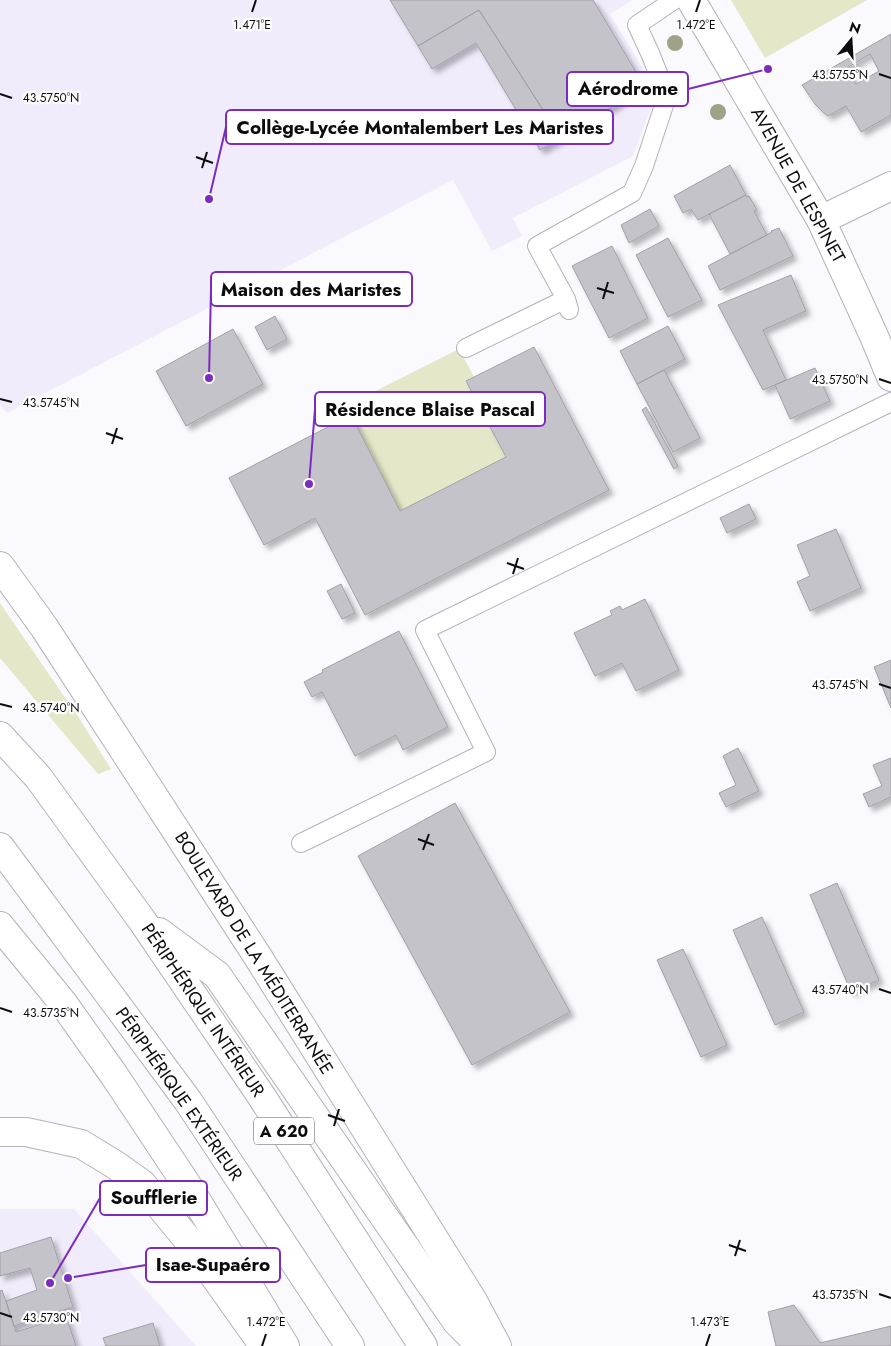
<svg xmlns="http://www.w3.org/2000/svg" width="891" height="1346" font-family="Jost,sans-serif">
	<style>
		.built { fill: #f1ecfb }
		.green { fill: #e4e8c8 }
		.building { fill: #c5c3ca; stroke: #a2a0a6; fill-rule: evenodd; filter: url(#shadow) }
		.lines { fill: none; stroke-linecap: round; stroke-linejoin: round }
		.lane-casing { stroke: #b4b2b9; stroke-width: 20 }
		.street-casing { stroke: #b4b2b9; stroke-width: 30 }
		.secondary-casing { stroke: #b4b2b9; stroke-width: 30 }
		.primary-casing { stroke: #b4b2b9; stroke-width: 30 }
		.highway-casing { stroke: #b4b2b9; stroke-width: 30 }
		.lane { stroke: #fff; stroke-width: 18 }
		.street { stroke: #fff; stroke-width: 28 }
		.secondary { stroke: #fff; stroke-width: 28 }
		.primary { stroke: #fff; stroke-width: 28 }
		.highway { stroke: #fff; stroke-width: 28 }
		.tree { fill: #a0a287 }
		.ticks { fill: none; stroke: #0c0c0e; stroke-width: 2 }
		.labels { text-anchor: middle; stroke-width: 4.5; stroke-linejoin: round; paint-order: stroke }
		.shield { fill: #fff; stroke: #555556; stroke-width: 1 }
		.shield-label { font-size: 16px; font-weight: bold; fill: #0c0c0e }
		.street-label { font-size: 18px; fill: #0c0c0e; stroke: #fff }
		.ticks-label { font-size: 12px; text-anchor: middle; fill: #0c0c0e; stroke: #fff; stroke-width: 4.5; stroke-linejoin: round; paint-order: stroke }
		.leader { fill: none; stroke: #7b2cbf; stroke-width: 2 }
		.callout-dot { fill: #7b2cbf; stroke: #fff; stroke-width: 2 }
		.callout { fill: #fff; stroke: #7b2cbf; stroke-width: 2 }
		.callout-label { font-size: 19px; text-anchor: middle; font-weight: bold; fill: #0c0c0e }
	</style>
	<defs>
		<filter id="shadow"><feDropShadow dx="4.5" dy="4.5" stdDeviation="2.5" flood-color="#0004"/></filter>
	</defs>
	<rect width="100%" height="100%" fill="#faf9fe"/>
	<path class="built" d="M0 0H633L610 14 650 80 653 102 633 156 513 218 522 236 492 251 453 180 7 413 0 405Z
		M0 1209H74L196 1346H0Z"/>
	<path class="green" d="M731 0H867L765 58Z
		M459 349 474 377 466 381 506 457 400 511 346 406Z
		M0 603 79 718 111 769 98 774 0 658Z"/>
	<path class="building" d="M390 0H593L645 87 561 138 479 10 418 46Z
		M479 10 561 138 540 150 476 43 432 69 418 46Z
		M891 34V115L861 132 846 106 828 116 823 112 815 104 802 85ZM870 54 879 71 856 84 847 68Z
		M730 165 746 195 698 220 691 209 683 213 674 196Z
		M746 195 747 197 749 196 757 210 754 211 767 235 730 254 709 214Z
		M650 209 659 226 629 243 621 225Z
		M779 228 793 256 720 290 708 266 772 232 771 231Z
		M668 238 702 300 668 317 636 255Z
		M612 246 648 318 609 338 572 266Z
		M791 275 806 311 763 330 786 380 763 390 718 305Z
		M275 316 287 339 267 350 255 327Z
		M668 326 685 359 637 384 620 351Z
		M233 329 263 384 186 426 156 371Z
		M534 347 609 490 365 615 315 518 264 545 229 478 351 415 400 511 506 457 466 381Z
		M815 368 830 401 790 419 775 385Z
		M664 370 700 438 673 452 637 384Z
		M646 407 678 466 674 469 642 410Z
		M749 504 756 519 727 533 720 518Z
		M836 529 861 588 810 611 797 582 810 576 797 545Z
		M341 584 355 613 342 619 327 591Z
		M645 599 679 670 636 691 622 663 595 676 574 633 612 615 610 611 620 606 622 610Z
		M399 631 448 727 403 750 396 735 355 756 322 692 312 697 304 682 323 672 322 670Z
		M891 660V708L874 667Z
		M738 748 759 791 726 807 719 793 736 785 723 756Z
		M891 758V797L869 807 863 794 882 786 873 765Z
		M455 803 570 1012 472 1065 358 856Z
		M837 883 879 980 851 992 810 895Z
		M762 917 804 1012 775 1025 733 930Z
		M683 949 727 1045 701 1057 657 960Z
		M51 1237 73 1307 14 1326 6 1301 37 1290 30 1268 0 1276V1253Z
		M2 1290 16 1332 66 1316 76 1346H0V1291Z
		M794 1305 820 1343 891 1326V1346H776L768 1312Z
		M153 1323 160 1346H106L103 1338Z"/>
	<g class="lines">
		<defs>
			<path id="lane" d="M569 310 566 299 537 246 632 193 644 166 667 96 650 53 637 25 674 0
				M466 348 566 299
				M301 843 486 752 425 630 891 402"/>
			<path id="street" d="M821 220 891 186"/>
			<path id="secondary" d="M691 0 821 220 874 336 891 377"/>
			<path id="primary" d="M0 566 44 627 258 957 473 1301 497 1346
				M0 1132H26L81 1144 114 1164 142 1184 193 1246 264 1346"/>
			<path id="highway" d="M0 736 38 777 141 919 260 1094 423 1346
				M0 847 188 1101 350 1346
				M0 926 63 1003 114 1075 189 1188 285 1346
				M159 932 217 975 457 1322 481 1346"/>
		</defs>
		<use href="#lane" class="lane-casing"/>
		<use href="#street" class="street-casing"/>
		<use href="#secondary" class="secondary-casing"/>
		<use href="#primary" class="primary-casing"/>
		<use href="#highway" class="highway-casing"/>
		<use href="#lane" class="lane"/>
		<use href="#street" class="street"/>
		<use href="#secondary" class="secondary"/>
		<use href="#primary" class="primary"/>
		<use href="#highway" class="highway"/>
	</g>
	<g class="tree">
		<circle cx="675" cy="43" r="8"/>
		<circle cx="718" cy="112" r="8"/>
	</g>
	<path class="ticks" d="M252 12 256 0M696 12 700 0M879 74 891 78M0 94 12 98M196 157 213 163M202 168 207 152M597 288 614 293M603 299 608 282M879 379 891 383M0 399 12 402M106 433 123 439M112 444 117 428M507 563 524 569M513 574 518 558M879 684 891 688M0 704 12 707M418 839 434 845M423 850 429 834M879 989 891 993M0 1008 12 1012M328 1115 345 1121M334 1126 339 1109M729 1245 746 1251M735 1256 740 1240M879 1294 891 1298M0 1313 12 1317M262 1346 266 1334M706 1346 710 1334"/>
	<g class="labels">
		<rect class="shield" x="254" y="1117.5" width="60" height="27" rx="4"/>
		<g class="shield-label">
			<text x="284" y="1137">A 620</text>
		</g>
		<g class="street-label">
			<text transform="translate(798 185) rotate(61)" y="6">AVENUE DE LESPINET</text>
			<text transform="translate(254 953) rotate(58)" y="6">BOULEVARD DE LA MÉDITERRANÉE</text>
			<text transform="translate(203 1010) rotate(56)" y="6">PÉRIPHÉRIQUE INTÉRIEUR</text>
			<text transform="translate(179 1094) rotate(55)" y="6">PÉRIPHÉRIQUE EXTÉRIEUR</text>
		</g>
	</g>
	<g class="ticks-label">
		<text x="252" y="29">1.471°E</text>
		<text x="696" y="29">1.472°E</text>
		<text x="840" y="79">43.5755°N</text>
		<text x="51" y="102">43.5750°N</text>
		<text x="840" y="384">43.5750°N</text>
		<text x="51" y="407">43.5745°N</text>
		<text x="840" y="689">43.5745°N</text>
		<text x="51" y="712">43.5740°N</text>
		<text x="840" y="994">43.5740°N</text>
		<text x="51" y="1017">43.5735°N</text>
		<text x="840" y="1299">43.5735°N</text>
		<text x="51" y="1322">43.5730°N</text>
		<text x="266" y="1326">1.472°E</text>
		<text x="710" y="1326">1.473°E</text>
	</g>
	<path class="leader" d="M768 69L688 89M209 199L226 127M209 378L211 289M309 484L315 409M50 1283L100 1198M68 1278L146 1265"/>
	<g class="callout-dot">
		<circle cx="768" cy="69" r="5"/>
		<circle cx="209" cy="199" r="5"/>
		<circle cx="209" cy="378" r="5"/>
		<circle cx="309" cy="484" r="5"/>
		<circle cx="50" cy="1283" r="5"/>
		<circle cx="68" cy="1278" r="5"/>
	</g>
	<g class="callout">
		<rect x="567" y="72" width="121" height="34" rx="5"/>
		<rect x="226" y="110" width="387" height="34" rx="5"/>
		<rect x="211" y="272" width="201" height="34" rx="5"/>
		<rect x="315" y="392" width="230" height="34" rx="5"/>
		<rect x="100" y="1181" width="107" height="34" rx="5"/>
		<rect x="146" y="1248" width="134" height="34" rx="5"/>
	</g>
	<g class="callout-label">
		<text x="628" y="95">Aérodrome</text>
		<text x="420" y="134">Collège-Lycée Montalembert Les Maristes</text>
		<text x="311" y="296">Maison des Maristes</text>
		<text x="430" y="416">Résidence Blaise Pascal</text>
		<text x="154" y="1204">Soufflerie</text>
		<text x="213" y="1271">Isae-Supaéro</text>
	</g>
	<g transform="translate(851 40) rotate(18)" stroke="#ffffff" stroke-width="4" paint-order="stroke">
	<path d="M0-4L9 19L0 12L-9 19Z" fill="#0c0c0e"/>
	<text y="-8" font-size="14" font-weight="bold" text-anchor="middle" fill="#0c0c0e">N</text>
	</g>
</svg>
